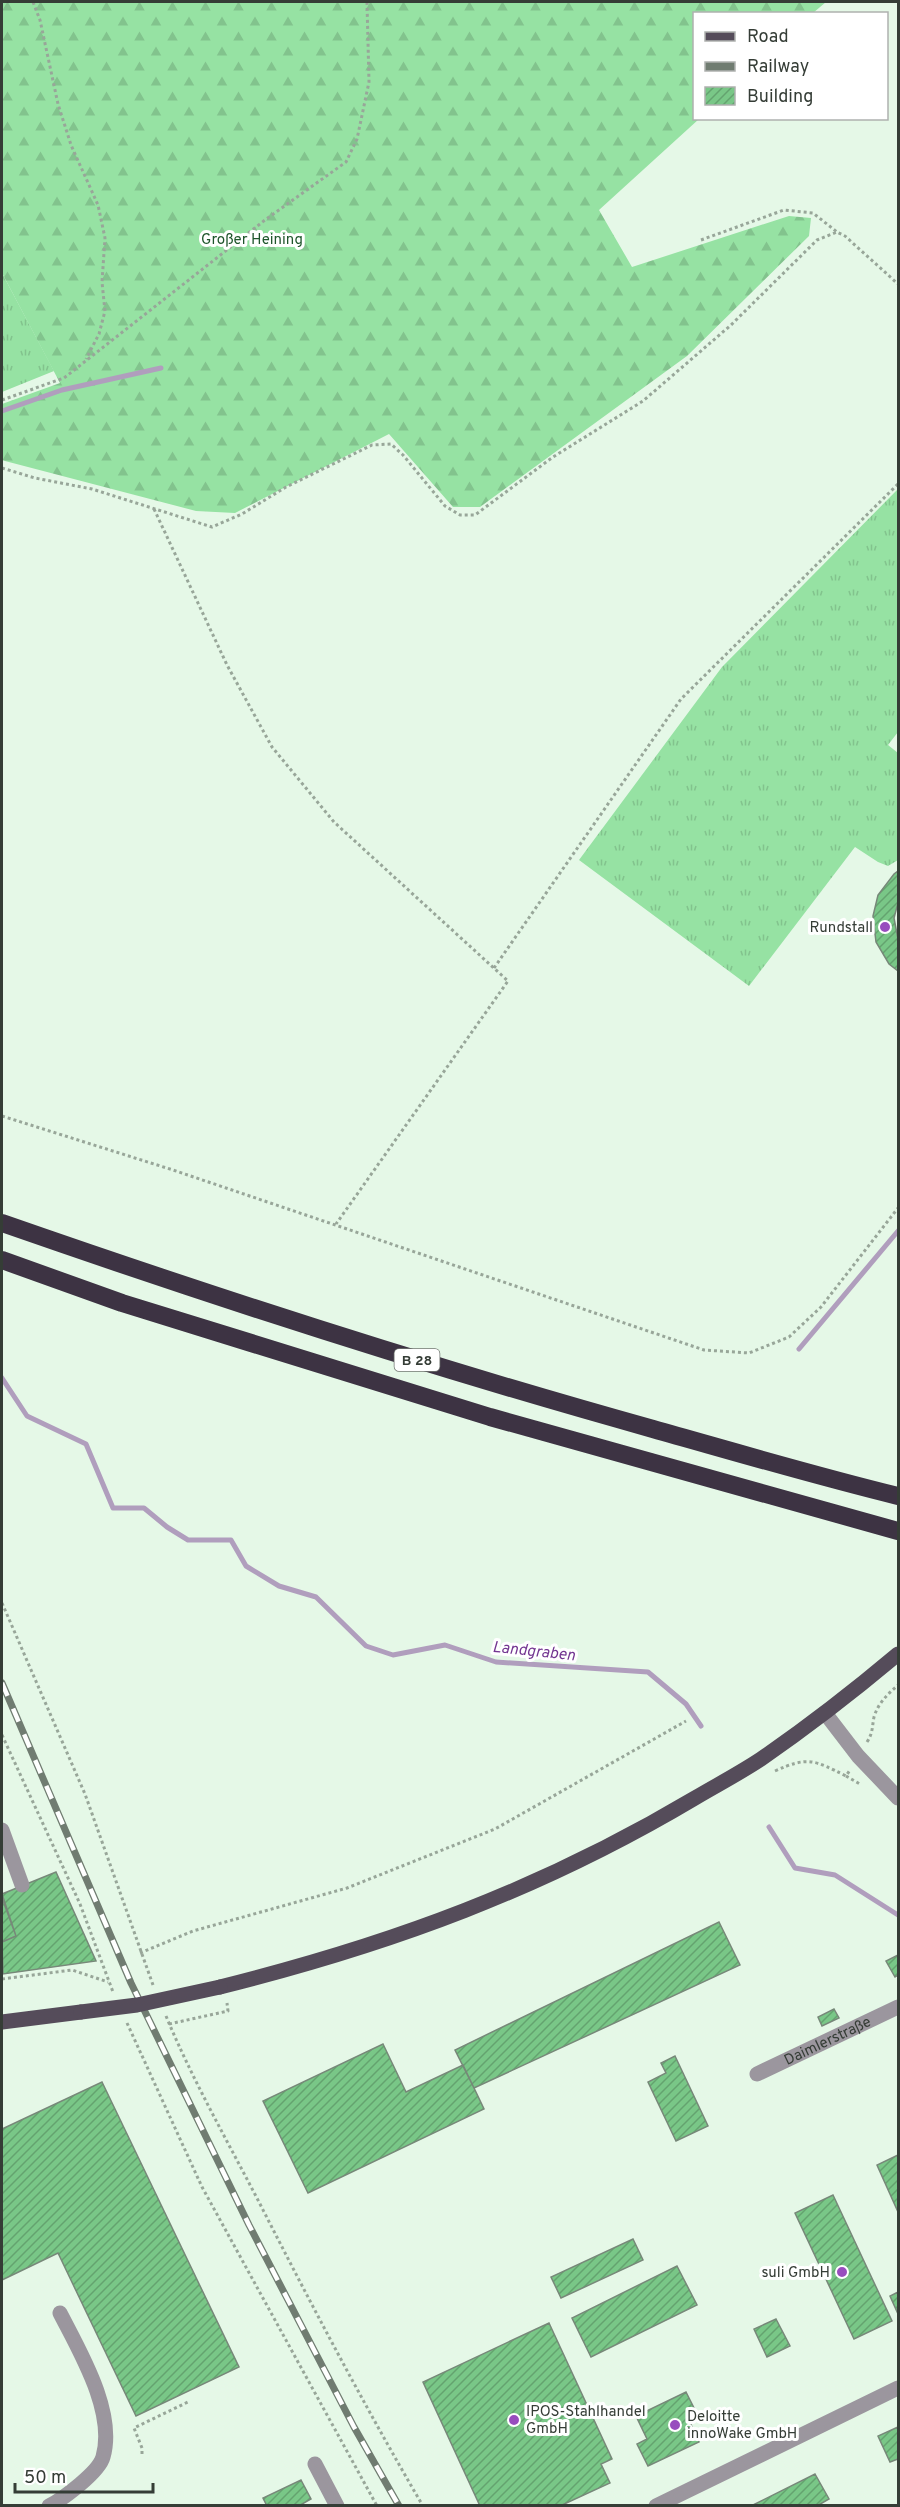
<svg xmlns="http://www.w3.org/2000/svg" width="900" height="2507" font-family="Overpass,sans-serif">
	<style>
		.grass { fill: url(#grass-tufts) }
		.forest { fill: url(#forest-firs) }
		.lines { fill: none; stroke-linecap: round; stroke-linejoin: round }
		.stream { stroke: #b09ebd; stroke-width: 5 }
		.building { fill: url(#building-hatch); stroke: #778879; stroke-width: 1.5 }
		.path { stroke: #98a699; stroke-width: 3; stroke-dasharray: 3 3; stroke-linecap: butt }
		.minor { stroke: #9b969e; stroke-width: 15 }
		.major { stroke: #554c5a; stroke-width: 15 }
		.highway { stroke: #3d3343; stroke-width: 18 }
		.rail-casing { stroke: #707c71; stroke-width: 7 }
		.rail { stroke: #fff; stroke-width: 4.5; stroke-dasharray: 14; stroke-linecap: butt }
		.major-bridge { stroke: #554c5a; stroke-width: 15 }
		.poi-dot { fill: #984dbe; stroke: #fff; stroke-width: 2 }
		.labels { text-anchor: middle; stroke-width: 6; stroke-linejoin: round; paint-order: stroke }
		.shield { fill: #fff; stroke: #727772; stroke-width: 1.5 }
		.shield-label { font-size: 14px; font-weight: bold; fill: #353d36 }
		.park-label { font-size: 15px; fill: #1e552b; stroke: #fff }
		.poi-label { font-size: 15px; fill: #353d36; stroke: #fff; text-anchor: end }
		.street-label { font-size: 15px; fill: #353d36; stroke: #fff }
		.water-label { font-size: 16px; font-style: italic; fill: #733691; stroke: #fff }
	</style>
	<defs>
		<pattern id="grass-tufts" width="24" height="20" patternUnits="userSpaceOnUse" patternTransform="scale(1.5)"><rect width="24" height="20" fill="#96e2a3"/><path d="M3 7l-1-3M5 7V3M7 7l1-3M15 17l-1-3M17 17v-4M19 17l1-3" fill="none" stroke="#82c38d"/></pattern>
		<pattern id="forest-firs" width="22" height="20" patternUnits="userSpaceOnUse" patternTransform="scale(1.5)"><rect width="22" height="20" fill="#96e2a3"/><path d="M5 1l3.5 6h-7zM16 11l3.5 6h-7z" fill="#82c38d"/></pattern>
		<pattern id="building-hatch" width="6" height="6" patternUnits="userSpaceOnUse" patternTransform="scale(1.5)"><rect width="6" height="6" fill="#79c787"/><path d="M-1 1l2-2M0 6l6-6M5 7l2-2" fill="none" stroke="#64a36f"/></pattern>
	</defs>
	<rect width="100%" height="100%" fill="#e5f8e7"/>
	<path class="grass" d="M2 273 54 371 2 392Z
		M898 489V732L888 745 898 753V860L888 866 878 862 855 847 749 986 579 860 722 667Z"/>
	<path class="forest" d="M2 2H826L813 13 694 14V118L699 119 599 210 632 267 789 216 811 218 809 236 687 356 480 507H453L389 434 235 513 196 511 5 461 2 460V404L60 383 2 273Z"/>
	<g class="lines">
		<path class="stream" d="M2 411 62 390 161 368
			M799 1349 898 1231
			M2 1378 27 1416 86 1444 113 1508H144L167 1527 188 1540H231L246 1566 279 1586 316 1597 366 1646 393 1655 445 1645 496 1662 648 1672 686 1704 701 1726
			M769 1827 795 1868 835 1875 898 1915"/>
	</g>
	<path class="building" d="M898 871V903L894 918 898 939V971L889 964 876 942 873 916 878 895 894 874Z
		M56 1872 96 1961 3 1974 2 1942 16 1936 2 1894Z
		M2 1898 16 1936 2 1942Z
		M719 1922 740 1965 474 2088 455 2050Z
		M898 1955V1975L895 1977 886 1961Z
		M834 2009 839 2018 822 2026 818 2017Z
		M383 2044 406 2092 463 2065 484 2109 308 2193 263 2101Z
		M675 2056 708 2126 676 2141 648 2082 666 2073 661 2063Z
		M102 2082 239 2367 136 2416 58 2253 2 2280V2129Z
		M898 2155V2212L877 2165Z
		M833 2195 892 2321 854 2339 795 2213Z
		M633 2239 643 2260 561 2298 551 2277Z
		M677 2266 697 2305 591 2357 572 2318Z
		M898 2292V2314L890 2296Z
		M776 2319 790 2346 767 2357 754 2329Z
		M549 2323 612 2459 601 2464 610 2483 560 2506H480L423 2382Z
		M686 2392 696 2412 687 2416 699 2442 648 2466 637 2444 647 2439 636 2416Z
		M898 2427V2459L890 2462 878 2436Z
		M815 2474 829 2499 817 2506H751Z
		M301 2480 311 2499 302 2504 303 2506H267L263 2498Z"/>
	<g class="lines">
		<path class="path" d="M33 2 40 20 58 104 71 145 98 205 105 238 102 282 105 311 99 334 86 359
			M701 240 784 210 813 213 837 232
			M2 400 64 378 265 220 346 162 357 139 369 82 367 2
			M2 468 35 478 92 489 212 527 242 514 286 487 372 445 391 444 403 455 445 506 460 515H475L553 457 643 401 731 325 817 240 837 232 845 236 898 284
			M154 509 227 665 272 747 334 822 508 981 336 1224
			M494 968 681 699 898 484
			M2 1116 173 1170 704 1350 749 1353 789 1337 821 1307 898 1208
			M2 1603 85 1794 153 1985
			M2 1735 80 1904 113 1992
			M867 1742C873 1733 872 1727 874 1717 878 1703 888 1694 898 1685
			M775 1771C808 1756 814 1760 846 1776L850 1770
			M846 1776 860 1784
			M140 1953 193 1931 347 1888 495 1829 686 1721
			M2 1979 72 1970 108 1982
			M166 2016C193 2081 228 2142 260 2204 312 2306 365 2407 423 2506
			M127 2023 202 2187 377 2506
			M169 2024 228 2011 227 2003
			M142 2454V2448L134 2428 190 2401"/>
		<g class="minor">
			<path d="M825 1713 858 1756 898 1798"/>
			<path d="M2 1830 22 1885"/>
			<path id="s1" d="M757 2074 898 2007"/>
			<path d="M315 2464 337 2506"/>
			<path d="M49 2506C63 2499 99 2472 103 2457 116 2412 80 2352 60 2313"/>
			<path d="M656 2506 898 2388"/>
		</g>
		<path class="major" d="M220 1987C392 1944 542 1889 695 1798 717 1785 740 1773 761 1759 809 1726 854 1691 898 1654
			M2 2022 81 2012"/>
		<path class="highway" d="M2 1223C217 1298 434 1368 653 1429 735 1452 816 1476 898 1496
			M2 1260 122 1303 490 1417 898 1531"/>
		<defs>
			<path id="rail" d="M2 1683 131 1983 249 2225 354 2427 399 2506"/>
		</defs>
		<use href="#rail" class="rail-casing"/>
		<use href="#rail" class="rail"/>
		<path class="major-bridge" d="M81 2012 137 2005 220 1987"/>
	</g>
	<g class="poi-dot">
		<circle cx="885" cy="927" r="6"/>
		<circle cx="842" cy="2272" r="6"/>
		<circle cx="514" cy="2420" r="6"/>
		<circle cx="675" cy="2425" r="6"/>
	</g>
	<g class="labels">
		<rect class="shield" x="394.5" y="1349" width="45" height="22" rx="4.5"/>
		<g class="shield-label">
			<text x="417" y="1365">B 28</text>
		</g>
		<g class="park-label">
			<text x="252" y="244">Großer Heining</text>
		</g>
		<g class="poi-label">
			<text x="873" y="932">Rundstall</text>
			<text x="830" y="2277">suli GmbH</text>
			<text x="526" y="2416" text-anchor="start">IPOS-Stahlhandel<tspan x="526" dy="17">GmbH</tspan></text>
			<text x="687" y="2421" text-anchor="start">Deloitte<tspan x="687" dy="17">innoWake GmbH</tspan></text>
		</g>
		<g class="street-label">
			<text dy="5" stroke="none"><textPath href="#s1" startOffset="78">Daimlerstraße</textPath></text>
		</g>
		<g class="water-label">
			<text transform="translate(534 1650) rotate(6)" y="6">Landgraben</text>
		</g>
	</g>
	<rect width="900" height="2507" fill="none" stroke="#353d36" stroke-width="6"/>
	<rect x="693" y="12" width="195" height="108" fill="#ffffff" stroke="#aeb1af" stroke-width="1.5"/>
	<rect x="705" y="32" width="30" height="9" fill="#554c5a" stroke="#aeb1af" stroke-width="1.5"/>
	<text x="747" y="42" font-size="18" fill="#353d36">Road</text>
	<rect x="705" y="62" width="30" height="9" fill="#707c71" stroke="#aeb1af" stroke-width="1.5"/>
	<text x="747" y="72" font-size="18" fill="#353d36">Railway</text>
	<rect x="705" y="87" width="30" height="18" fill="url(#building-hatch)" stroke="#aeb1af" stroke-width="1.5"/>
	<text x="747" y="102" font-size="18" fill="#353d36">Building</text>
	<path d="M15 2483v9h138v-9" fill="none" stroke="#353d36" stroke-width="3"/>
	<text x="24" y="2483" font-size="18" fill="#353d36" stroke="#ffffff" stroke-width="4.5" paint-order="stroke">50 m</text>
</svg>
